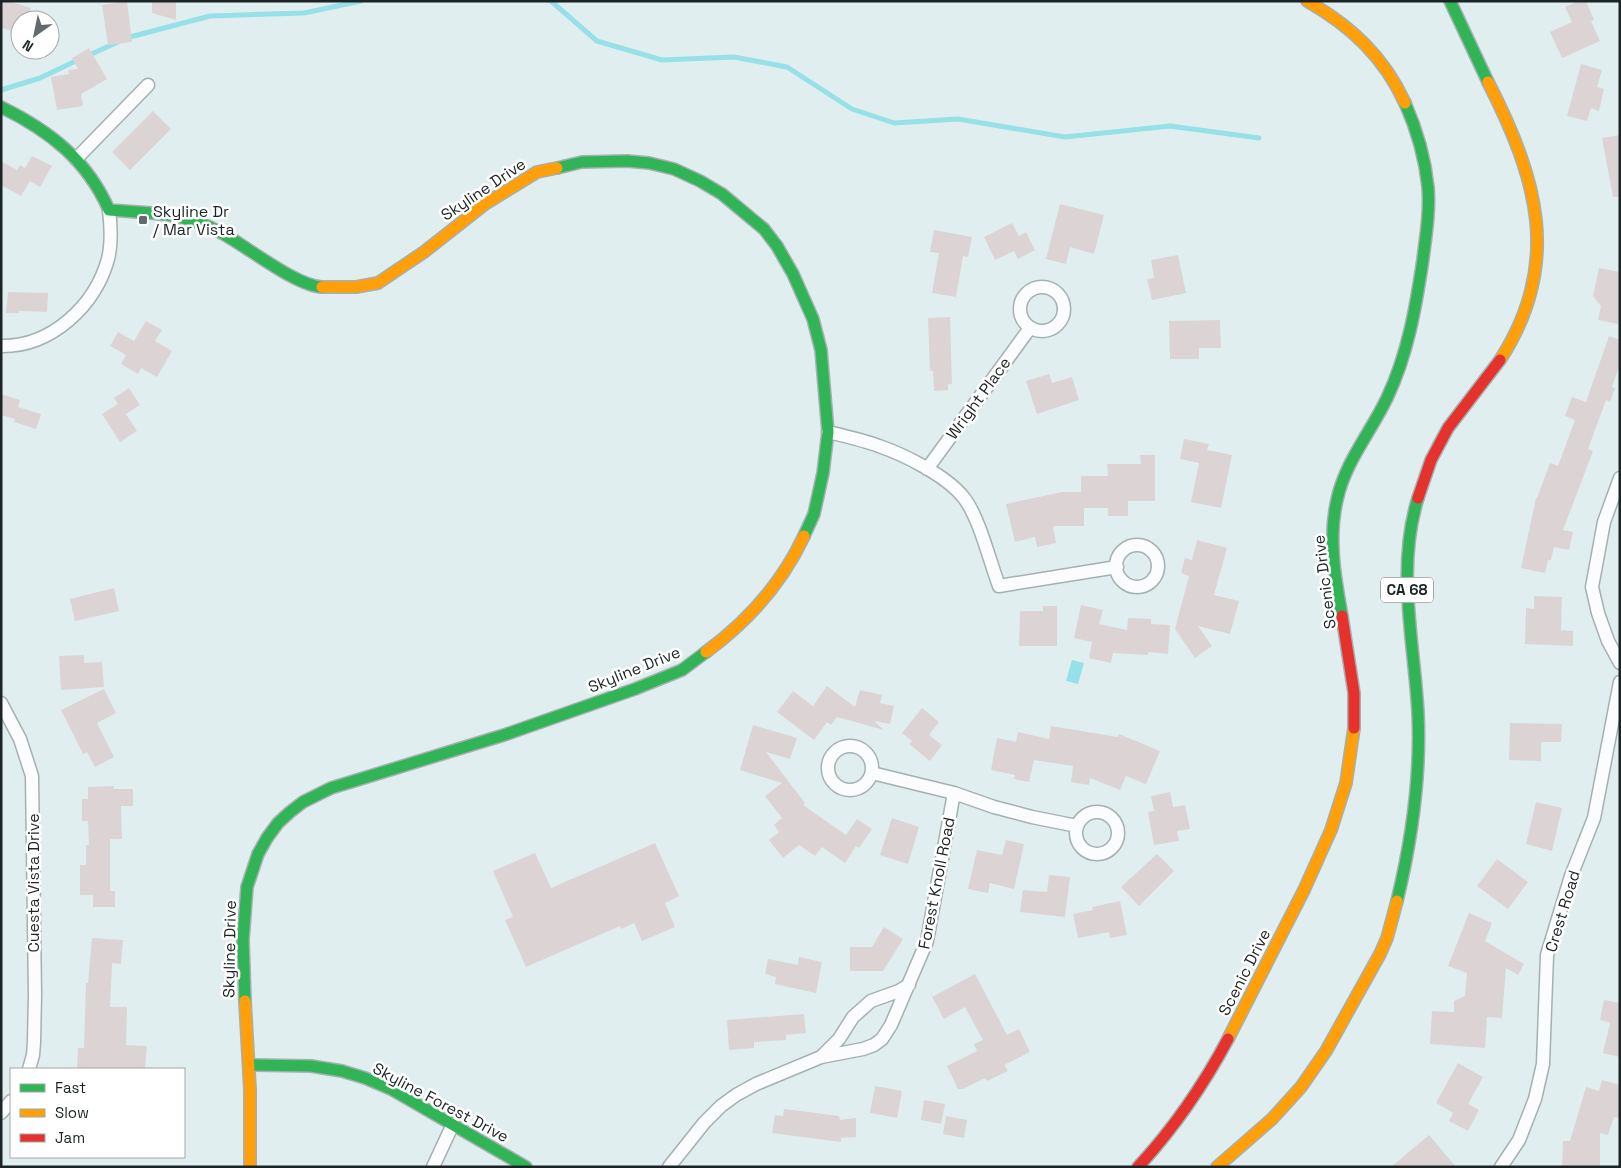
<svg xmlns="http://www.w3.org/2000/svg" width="1621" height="1168" font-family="'Space Grotesk',sans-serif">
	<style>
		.water { fill: #96e0e7 }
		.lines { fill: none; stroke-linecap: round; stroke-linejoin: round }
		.stream { stroke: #96e0e7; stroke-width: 5 }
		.building { fill: #dcd4d4 }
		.street-casing { stroke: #a5b0b1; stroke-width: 15 }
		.fast-casing { stroke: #a5b0b1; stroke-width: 14 }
		.slow-casing { stroke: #a5b0b1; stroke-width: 14 }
		.jam-casing { stroke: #a5b0b1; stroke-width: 14 }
		.street { stroke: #fafcfd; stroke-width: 12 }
		.fast { stroke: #30b455; stroke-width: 11 }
		.slow { stroke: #ff9f0a; stroke-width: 11 }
		.jam { stroke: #e5322d; stroke-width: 11 }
		.poi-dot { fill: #616b6d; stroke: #fff; stroke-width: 2 }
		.labels { text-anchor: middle; stroke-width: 5; stroke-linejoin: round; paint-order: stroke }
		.shield { fill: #fff; stroke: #606667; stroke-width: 1 }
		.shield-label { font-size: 15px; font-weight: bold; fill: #1c2526 }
		.street-label { font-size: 16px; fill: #1c2526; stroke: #fff }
		.poi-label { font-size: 16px; fill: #1c2526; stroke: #fff; text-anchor: start }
	</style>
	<rect width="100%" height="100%" fill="#e0eef0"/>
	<path class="water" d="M1072 660 1084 663 1078 684 1066 681Z"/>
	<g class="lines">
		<path class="stream" d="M551 1 597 41 662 60 734 57 787 67 852 109 894 123 958 119 1065 137 1170 126 1259 138
			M126 38 210 16 304 13 361 1
			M87 56 118 42
			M1 90 40 78 80 59"/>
	</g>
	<path class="building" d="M1 1H8L31 8 28 20H20V33L1 28Z
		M127 1 132 42 108 45 102 5Z
		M152 1H176V20L152 13Z
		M1578 1H1586L1594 20 1591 21 1600 41 1562 58 1550 32 1572 22 1565 7Z
		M89 48 107 79 81 94 83 106 57 110 51 77 69 74 68 70 78 69 72 58Z
		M1581 64 1602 70 1597 87 1604 89 1599 111 1591 108 1587 121 1567 116Z
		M153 111 171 129 130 170 112 152Z
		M1620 135V197H1613L1602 138Z
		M32 156 52 166 40 187 30 181 21 196 1 185V161L17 170 20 165 25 168Z
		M1060 204 1104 215 1094 254 1070 247 1066 264 1046 259Z
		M1012 223 1019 236 1026 232 1035 250 1018 259 1014 251 995 260 984 237Z
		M934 230 972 237 968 257 963 256 956 297 932 293 939 253 930 252Z
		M1178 255 1186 293 1152 300 1147 279 1154 278 1151 260Z
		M1599 268 1620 272V315L1618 324 1598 320 1601 306 1593 296Z
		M8 292 48 293 47 312 19 311V313H6Z
		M950 317 952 384H948V390L934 391 933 371H930L928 318Z
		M1220 320 1221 348H1199V359H1170L1169 321Z
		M146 321 162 330 155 341 172 351 157 377 141 368 138 374 121 364 126 355 110 346 118 332 134 341Z
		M1609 336 1620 340V364L1612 387 1615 388 1610 402 1606 400 1588 449 1593 451 1563 530 1573 532 1569 550 1554 547 1551 560H1548L1545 573 1521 568 1536 498H1537L1550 463 1558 466 1575 420 1565 416 1572 397 1586 402Z
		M1049 374 1052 383 1072 377 1079 400 1037 414 1026 381Z
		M129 388 140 405 126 414 137 431 120 442 102 414 118 404 114 398Z
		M1 394 20 400 18 407 41 414 36 429 14 422 15 419 1 415Z
		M1184 439 1209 444 1207 450 1232 455 1221 508 1191 502 1199 463 1180 459Z
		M1140 455H1155V501H1128V516H1108V508H1084V526H1053L1056 543 1037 547 1035 537 1015 542 1006 504 1062 492H1081V476H1108L1107 464H1141Z
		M1197 540 1227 548 1214 595 1239 601 1230 634 1198 626 1212 646 1195 658 1175 629 1189 576 1181 573 1185 558 1192 560Z
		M114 588 119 611 75 621 70 599Z
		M1534 596 1562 597 1561 630 1573 631V646L1525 644 1526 608 1534 609Z
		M1081 605 1103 610 1099 624 1127 630 1128 618 1151 619V624L1170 625 1168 654 1148 652V655L1113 653 1111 663 1089 658 1092 642 1074 638Z
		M1043 606H1057V646H1019L1020 611H1043Z
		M84 655V663L102 662 104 687 61 690 59 656Z
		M827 686 855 707 860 690 882 695 880 703 894 706 890 724 875 721V722L884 730 837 717 831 725 827 722 814 740 777 712 793 691 813 706Z
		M104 689 116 713 97 723 114 757 95 767 87 752 83 754 61 710Z
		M922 708 939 722 929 735 942 745 930 761 909 744 912 741 902 733Z
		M1510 723 1562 724 1561 742H1541V761L1509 760Z
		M753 725 797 738 790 759 766 752 805 803 803 805 846 835 857 819 872 829 859 848 856 846 845 863 822 847 815 856 799 845 783 858 769 840 779 832 774 825 782 818 765 796 782 783 740 770Z
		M1051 726 1118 737 1119 734 1160 751 1146 784 1126 776 1120 790 1090 778 1089 785 1071 782 1073 766 1034 760 1029 782 1014 779 1015 775 991 770 997 738 1016 742 1018 732 1049 739Z
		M114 786V789H133V806H121L122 839H110V891H115V907H93V895H80V865H86V845H89L88 821H82V799H88V787Z
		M1170 792 1173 807 1185 805 1190 829 1177 831 1179 841 1154 845 1148 812 1154 811 1151 796Z
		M1536 802 1562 808 1552 851 1526 844Z
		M892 818 919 827 908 864 880 855Z
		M1006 840 1024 844 1014 889 990 883 988 893 968 889 977 850 1002 855Z
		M655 843 679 896 665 903 675 927 642 941 634 923 621 929 620 926 526 967 505 920 513 917 493 871 535 853 551 888Z
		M1157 854 1174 871 1139 906 1121 887Z
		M1497 859 1528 882 1508 909 1477 886Z
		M1049 875 1070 877 1065 917 1020 912 1023 890 1047 892Z
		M1120 901 1127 935 1110 938 1109 932 1078 938 1073 914 1093 910 1092 907Z
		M1469 913 1492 923 1485 941 1524 964 1518 975 1506 968 1502 1018 1487 1017 1485 1048 1430 1044 1432 1011 1454 1012V1001L1465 996 1467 973 1448 966Z
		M884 927 903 939 883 971H850V947H872Z
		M92 938 123 940 121 964 112 963 110 1007H127L126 1045 147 1046 145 1069H77L78 1048H84L86 983H88Z
		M799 957 822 962 816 993 775 984 776 977 765 974 768 959 798 965Z
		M975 974 1007 1035 1019 1029 1030 1052 1004 1065 1008 1071 987 1081 985 1078 963 1089H958L947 1066 977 1051 974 1044 983 1040 965 1007 944 1019 932 997Z
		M1604 1000 1620 1003V1057L1603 1053 1610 1023 1600 1020Z
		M804 1014 806 1033 786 1035V1040L754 1042V1048L729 1050 727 1020Z
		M1458 1063 1483 1077 1468 1104 1479 1110 1468 1131 1449 1121 1453 1113 1436 1103Z
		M1602 1080 1620 1085V1118L1614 1117 1608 1135 1600 1133V1167H1562L1563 1141H1570L1586 1087 1599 1091Z
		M875 1086 902 1091 897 1118 870 1113Z
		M924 1100 945 1104 941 1124 921 1120Z
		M784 1109 839 1116 840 1120 856 1118V1137L841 1138V1142L772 1133 775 1115 783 1116Z
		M946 1116 967 1120 964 1138 943 1134Z
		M1429 1135 1456 1167H1391Z"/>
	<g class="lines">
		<defs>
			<path id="street" d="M76 159 148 85
				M1020 309a22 22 0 1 1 44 0a22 22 0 1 1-44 0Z
				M1 346C51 347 95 306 108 259 112 243 111 226 109 210
				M828 432C845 436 863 440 879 446 905 455 947 476 964 498 979 517 990 562 999 586L1117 567
				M927 469 1030 328
				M1620 478 1604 522 1592 587 1598 613 1608 641 1620 663
				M1116 566a21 21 0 1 1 42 0a21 21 0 1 1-42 0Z
				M1 703 20 739 32 776 35 995 34 1042 33 1055 29 1069
				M828 768a22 22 0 1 1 44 0a22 22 0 1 1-44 0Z
				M872 773 954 793 994 807 1032 817 1077 826
				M1076 833a21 21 0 1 1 42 0a21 21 0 1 1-42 0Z
				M821 1057 839 1039 853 1017 871 1001 899 991 909 985
				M1 1113 11 1101
				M433 1167 453 1124
				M669 1167 704 1123 721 1106 736 1095 756 1084 821 1057 863 1049 874 1045 882 1039 891 1025 927 941 954 793
				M1501 1167 1519 1140 1535 1099 1543 1064 1547 955 1571 876 1594 818 1620 682"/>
			<path id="fast" d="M1450 1 1488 82
				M1 107C50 131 87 160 109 210 149 213 181 212 218 231 244 244 295 286 322 287
				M557 168 582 162 627 161 649 163 674 169 700 181 722 194 764 229 777 246 793 274 813 319 821 350 828 432 823 473 814 514 804 536
				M1342 616C1335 578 1328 538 1337 500 1345 462 1371 432 1387 398 1408 354 1416 306 1423 259 1426 235 1430 211 1428 187 1425 158 1417 130 1405 103
				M1397 901C1412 839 1421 776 1418 713 1414 640 1396 569 1418 498
				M245 1001 243 940 247 887 258 854 267 838 278 823 290 812 303 802 331 788 504 735 635 689 682 670 706 652
				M249 1065 311 1066 342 1071 365 1078 391 1089 526 1167"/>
			<path id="slow" d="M1307 1C1351 26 1384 57 1405 103
				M1488 82C1537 178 1563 263 1500 360
				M322 287H356L378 283 424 252 485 204 537 172 557 168
				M706 652C747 622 782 583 804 536
				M245 1001 250 1090V1167
				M1228 1039 1304 890 1331 830 1346 783 1354 728
				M1217 1167 1272 1119 1301 1087 1326 1051 1380 954 1387 938 1397 901"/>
			<path id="jam" d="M1418 498 1431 460 1448 428 1500 360
				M1342 616 1354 693V728
				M1138 1167C1174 1128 1203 1086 1228 1039"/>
		</defs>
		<use href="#street" class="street-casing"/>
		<use href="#fast" class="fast-casing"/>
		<use href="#slow" class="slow-casing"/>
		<use href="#jam" class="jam-casing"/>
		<use href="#street" class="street"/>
		<use href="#fast" class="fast"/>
		<use href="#slow" class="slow"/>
		<use href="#jam" class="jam"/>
	</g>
	<rect class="poi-dot" x="138" y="215" width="10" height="10" rx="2.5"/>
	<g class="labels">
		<rect class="shield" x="1381" y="577.5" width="52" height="25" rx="4"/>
		<g class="shield-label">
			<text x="1407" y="595">CA 68</text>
		</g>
		<g class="street-label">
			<text transform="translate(483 189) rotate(-34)" y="6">Skyline Drive</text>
			<text transform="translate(978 398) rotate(-54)" y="6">Wright Place</text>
			<text transform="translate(1324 582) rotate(-97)" y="6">Scenic Drive</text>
			<text transform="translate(634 669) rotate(-22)" y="6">Skyline Drive</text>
			<text transform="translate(33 883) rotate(-90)" y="6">Cuesta Vista Drive</text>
			<text transform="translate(936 883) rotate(-79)" y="6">Forest Knoll Road</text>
			<text transform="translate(1562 911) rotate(-73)" y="6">Crest Road</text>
			<text transform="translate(229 949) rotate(-89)" y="6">Skyline Drive</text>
			<text transform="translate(1244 972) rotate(-63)" y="6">Scenic Drive</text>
			<text transform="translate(441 1102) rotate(28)" y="6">Skyline Forest Drive</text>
		</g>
		<g class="poi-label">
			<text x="153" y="217">Skyline Dr<tspan x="153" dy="18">/ Mar Vista</tspan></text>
		</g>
	</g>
	<rect width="1621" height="1168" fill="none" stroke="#1c2526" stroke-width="5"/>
	<rect x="10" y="1068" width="175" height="90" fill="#ffffff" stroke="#a4a8a8"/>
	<rect x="20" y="1084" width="25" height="8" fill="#30b455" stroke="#a4a8a8"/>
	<text x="55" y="1093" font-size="15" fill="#1c2526">Fast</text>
	<rect x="20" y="1109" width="25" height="8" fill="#ff9f0a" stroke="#a4a8a8"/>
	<text x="55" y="1118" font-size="15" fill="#1c2526">Slow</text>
	<rect x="20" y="1134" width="25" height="8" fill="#e5322d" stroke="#a4a8a8"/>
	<text x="55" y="1143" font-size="15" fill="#1c2526">Jam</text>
	<g transform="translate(35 35) rotate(213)"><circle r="24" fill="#ffffff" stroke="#a4a8a8"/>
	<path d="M0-4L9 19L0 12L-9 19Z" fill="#616b6d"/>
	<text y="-8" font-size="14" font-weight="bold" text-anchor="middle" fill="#1c2526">N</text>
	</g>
</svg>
